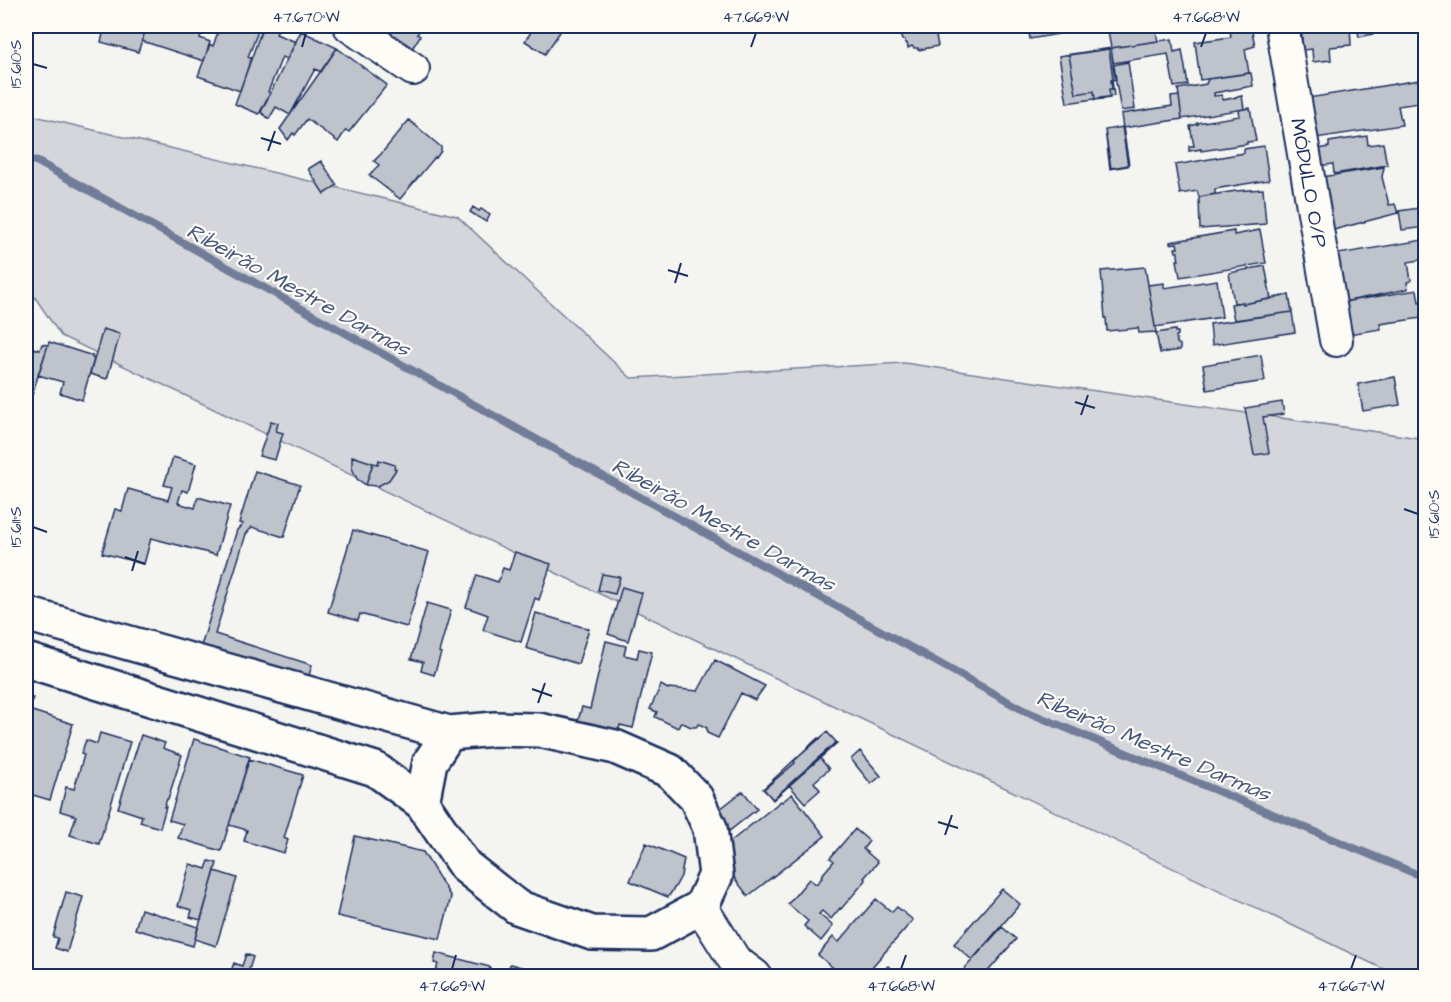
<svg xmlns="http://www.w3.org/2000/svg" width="1451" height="1002" font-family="'Architects Daughter',sans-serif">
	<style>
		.green { fill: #d4d6db; stroke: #78829c; stroke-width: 1.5 }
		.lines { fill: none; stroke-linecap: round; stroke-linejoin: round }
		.stream { stroke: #717c98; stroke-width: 8 }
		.building { fill: #bfc3cc; stroke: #1b2f5e; stroke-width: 1.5 }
		.street-casing { stroke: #1b2f5e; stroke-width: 36 }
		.secondary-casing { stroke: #1b2f5e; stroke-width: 38 }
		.street { stroke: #fdfcf7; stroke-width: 32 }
		.secondary { stroke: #fdfcf7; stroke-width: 33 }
		.ticks { fill: none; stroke: #1b2f5e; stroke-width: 2 }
		.labels { text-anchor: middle; stroke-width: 4.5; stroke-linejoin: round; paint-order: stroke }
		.street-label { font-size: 21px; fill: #1b2f5e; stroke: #fdfcf7 }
		.water-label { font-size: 22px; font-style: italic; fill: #46567b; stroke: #fdfcf7 }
		.neatline { fill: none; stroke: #1b2f5e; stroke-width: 2 }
		.ticks-label { font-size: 15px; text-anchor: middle; fill: #1b2f5e }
	</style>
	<rect width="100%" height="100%" fill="#f4f4f1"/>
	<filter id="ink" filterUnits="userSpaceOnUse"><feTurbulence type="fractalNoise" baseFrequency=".0167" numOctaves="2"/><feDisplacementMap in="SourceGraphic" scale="12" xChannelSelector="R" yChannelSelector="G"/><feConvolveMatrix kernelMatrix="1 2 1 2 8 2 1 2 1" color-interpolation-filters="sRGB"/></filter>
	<g filter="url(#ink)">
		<path class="green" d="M26 114 457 216 631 378 904 363 1425 439V976H1398L61 336 26 284Z"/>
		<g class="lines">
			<path class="stream" d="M26 158 38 162 1023 710 1426 878"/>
		</g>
		<path class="building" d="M105 26H147L138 52 101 42Z
			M147 26H204L200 38 210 42 204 61 142 41Z
			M220 26H260L248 57 251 58 240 91 198 76 210 44 213 46Z
			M263 26H279L276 34 296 42 287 59 282 57 268 92 270 93 259 114 235 104Z
			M379 26H423L417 34 420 36 410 52 377 29Z
			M535 26H564L545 54 525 41Z
			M887 26H934L938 46 918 50V48H914L912 46 908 48 907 43H905V40H902L901 37 896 32H894L892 29H889Z
			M1028 26H1057L1059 34 1030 39Z
			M1107 26H1155L1158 41 1111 48Z
			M1251 26 1255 46 1245 49 1249 73 1200 80 1195 42 1231 37 1230 30Z
			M1301 26H1350L1351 45 1330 47 1331 60 1313 62 1312 49 1303 50Z
			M1357 26H1372L1373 34 1359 37Z
			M301 31 337 48 321 72 315 69 290 115 276 107 269 119 261 112Z
			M1172 39 1174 52 1182 50 1188 85 1174 87 1168 54 1113 63 1111 48Z
			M337 48 387 85 349 132 346 130 338 142 307 119 295 135 293 133 288 140 280 129Z
			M1111 48 1116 79 1112 80 1114 96 1067 103 1059 56Z
			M1109 49 1113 79 1111 80 1112 89H1109L1110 98 1095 100 1094 91 1076 94 1069 55Z
			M1128 62 1135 109 1121 111 1113 65Z
			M1251 73 1253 86 1214 93V96L1222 95 1223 100 1242 96 1244 109 1182 119 1178 89 1206 84 1208 79Z
			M1426 79V89L1422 90 1424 102 1398 106 1402 125 1309 139 1302 99Z
			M1179 96 1182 119 1123 128 1121 114 1172 106 1171 97Z
			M1250 108 1256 141 1247 142V144L1201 151V149L1189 151V146H1194L1190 126 1198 124 1197 123 1240 116 1239 110Z
			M409 120 441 147V151L436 158 435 157 400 199 369 175 379 165 374 161 381 154Z
			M1122 127 1128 166 1110 169 1105 130Z
			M1123 127 1129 165 1111 168 1105 130Z
			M1367 136 1368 145 1383 143 1387 165 1334 174 1333 164 1310 167 1307 151 1329 147V142Z
			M1264 146 1269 180 1215 189V194L1199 197 1197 191 1180 194 1175 165 1244 153V149Z
			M321 161 337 185 324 194 308 169Z
			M1384 167 1382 177 1389 205 1395 204 1398 213 1333 230 1315 178Z
			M1263 189 1266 224 1200 229 1199 197 1236 191Z
			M473 207 479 211 481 209 490 215 486 222 470 212Z
			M1426 207V227L1402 230 1399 211Z
			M1260 230 1266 263 1180 277 1177 260H1179L1178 256V252H1176L1175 248H1178L1177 243 1170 244V242L1234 231V235Z
			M1423 240 1426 259 1408 262 1411 281 1407 282 1408 289 1343 302 1326 256Z
			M1265 266 1271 299 1243 304V302L1234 303 1229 273Z
			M1145 267 1156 332 1139 333 1138 328 1107 331 1106 318H1105L1101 271Z
			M1217 280 1222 317 1155 327 1148 285 1164 283V288Z
			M1417 290 1419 302 1426 301V322H1421V318L1380 324 1381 329 1349 334 1343 302Z
			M1289 295 1292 312 1234 320 1231 304 1243 302V304Z
			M1292 312 1295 332 1212 345 1210 324Z
			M103 329 120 334 107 379 90 374Z
			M1175 330V332H1178V335L1176 336 1177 343 1180 345V350L1160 353 1156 333Z
			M49 342 93 356 92 358 94 359 82 400 60 393 63 382 38 375Z
			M42 344 48 345 30 401 26 400V372L33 348 40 350Z
			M1261 355 1265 381 1207 390 1203 365Z
			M1395 377 1400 405 1363 411 1358 384Z
			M1282 402 1284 414 1263 417 1269 453 1254 455 1245 408Z
			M271 421 278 423 276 431 283 433 275 460 259 456Z
			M352 456 373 463 366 485 357 479 352 468Z
			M173 457 196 464 188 492 182 490 178 503 195 508 198 497 230 506 216 555 151 538 144 564 102 553 115 509 122 511 128 489 168 500 172 487 164 485Z
			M379 460 395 465 394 468 396 469 395 471 389 480 378 486 366 485 373 463 378 464Z
			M255 471 300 485 284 537 252 527 246 534 215 634 312 665 305 689 198 656 237 530 243 524 239 523Z
			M353 530 429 552 407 627 360 614 358 621 328 612Z
			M515 552 551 564 539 600 535 598 521 642 483 630 488 615 466 607 477 575 498 582 503 568 509 570Z
			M602 574 620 577 615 594 598 590Z
			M622 587 642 593 628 641 608 634Z
			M427 603 451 610 439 652 441 653 434 675 421 671 423 662 411 659Z
			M536 613 589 629 578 664 526 648Z
			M606 641 626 646 624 655 637 658 639 649 652 652 633 728 620 725 617 738 576 727 582 707 590 709Z
			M715 660 765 686 755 700 741 693 718 738 707 733V728L699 724 696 727H691L681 722 678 728 655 717 657 712 650 709 661 685 668 689 669 688 698 691Z
			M26 696 33 698 26 721Z
			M26 709 73 724 50 800 26 793Z
			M827 732 836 742 773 799 763 789 818 738 820 739Z
			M827 732 837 743 773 800 764 789 795 763 794 761Z
			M100 733 130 742 99 844 70 835 76 816 60 811 66 787 74 789 84 755 81 754 86 740 97 744Z
			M141 735 165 743 163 748 182 755 168 799H167L164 807H166L160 828 140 822 142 816 118 808Z
			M194 739 250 757 221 851 178 838 183 824 169 820Z
			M860 751 881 776 871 784 851 759Z
			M819 757 829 769 814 782 820 790 805 803 789 785Z
			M249 759 303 775 284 838 288 840 284 853 244 841 247 830 229 825Z
			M743 791 757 809 723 836 715 813Z
			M792 794 825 836 748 896 726 867 725 846 781 801 782 802Z
			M855 829 869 841 863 849 878 862 864 878 866 880 841 909 840 908 831 919 822 911 819 914 833 926 821 941 804 926 808 921 788 904 809 879 816 884 822 878 821 876 834 861 830 858Z
			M355 836 423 852 451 897 440 939 337 916Z
			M646 843 684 859 681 876 675 887 668 897 630 881Z
			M209 861 217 863 201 920 190 917 192 910 178 906 190 864 206 869Z
			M215 871 237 878 216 946 195 939Z
			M1002 889 1020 904 972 960 954 944Z
			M66 892 83 897 67 952 55 948 58 938 53 937Z
			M876 899 892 912 897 907 913 920 864 976H843L818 955 833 937 839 942Z
			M141 909 198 927 193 946 135 929Z
			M1002 927 1016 939 984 976H958Z
			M436 953 490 967 488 976H435L438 964 434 963Z
			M246 954 253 957 247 976H229L234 963 242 966Z
			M510 964 548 974V976H507Z
			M888 966 899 976H878Z"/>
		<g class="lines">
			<defs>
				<path id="street" d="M350 26 413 69
					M1282 26 1336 340
					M701 907 735 961 755 976"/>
				<path id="secondary" d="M26 614 449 733
					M26 660 375 769 422 803
					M495 729 539 730 615 747 670 771 696 798 710 828 716 875 701 907 651 934 592 933 517 907 465 866 422 803 430 762 449 733Z"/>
			</defs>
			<use href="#street" class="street-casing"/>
			<use href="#secondary" class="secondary-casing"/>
			<use href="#street" class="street"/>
			<use href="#secondary" class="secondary"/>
		</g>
	</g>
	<path class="ticks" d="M302 47 306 33M751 47 756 33M1201 47 1206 33M33 64 47 68M261 138 281 144M268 151 275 131M668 270 688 276M675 283 681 263M1075 402 1095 408M1081 415 1088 395M1404 509 1418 514M33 527 47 532M125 557 145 564M132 571 138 551M532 689 552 696M538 703 545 683M938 822 958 828M945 835 952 815M452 969 456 955M901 969 906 955M1351 969 1356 955"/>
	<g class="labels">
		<g class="street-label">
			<text transform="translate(1309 183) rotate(80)" y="7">MÓDULO O/P</text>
		</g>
		<g class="water-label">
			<text transform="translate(299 289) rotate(29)" y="8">Ribeirão Mestre Darmas</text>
			<text transform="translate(724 524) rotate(29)" y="8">Ribeirão Mestre Darmas</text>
			<text transform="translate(1154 745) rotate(23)" y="8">Ribeirão Mestre Darmas</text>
		</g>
	</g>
	<rect width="1451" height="1002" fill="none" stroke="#fdfcf7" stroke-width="66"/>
	<rect x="33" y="33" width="1385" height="936" class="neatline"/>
	<g class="ticks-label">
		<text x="306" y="22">47.670°W</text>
		<text x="756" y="22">47.669°W</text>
		<text x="1206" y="22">47.668°W</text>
		<text transform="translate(16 64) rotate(-90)" y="5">15.610°S</text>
		<text transform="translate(1434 514) rotate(-90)" y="5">15.610°S</text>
		<text transform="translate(16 527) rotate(-90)" y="5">15.611°S</text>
		<text x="452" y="991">47.669°W</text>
		<text x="901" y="991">47.668°W</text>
		<text x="1351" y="991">47.667°W</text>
	</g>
</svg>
